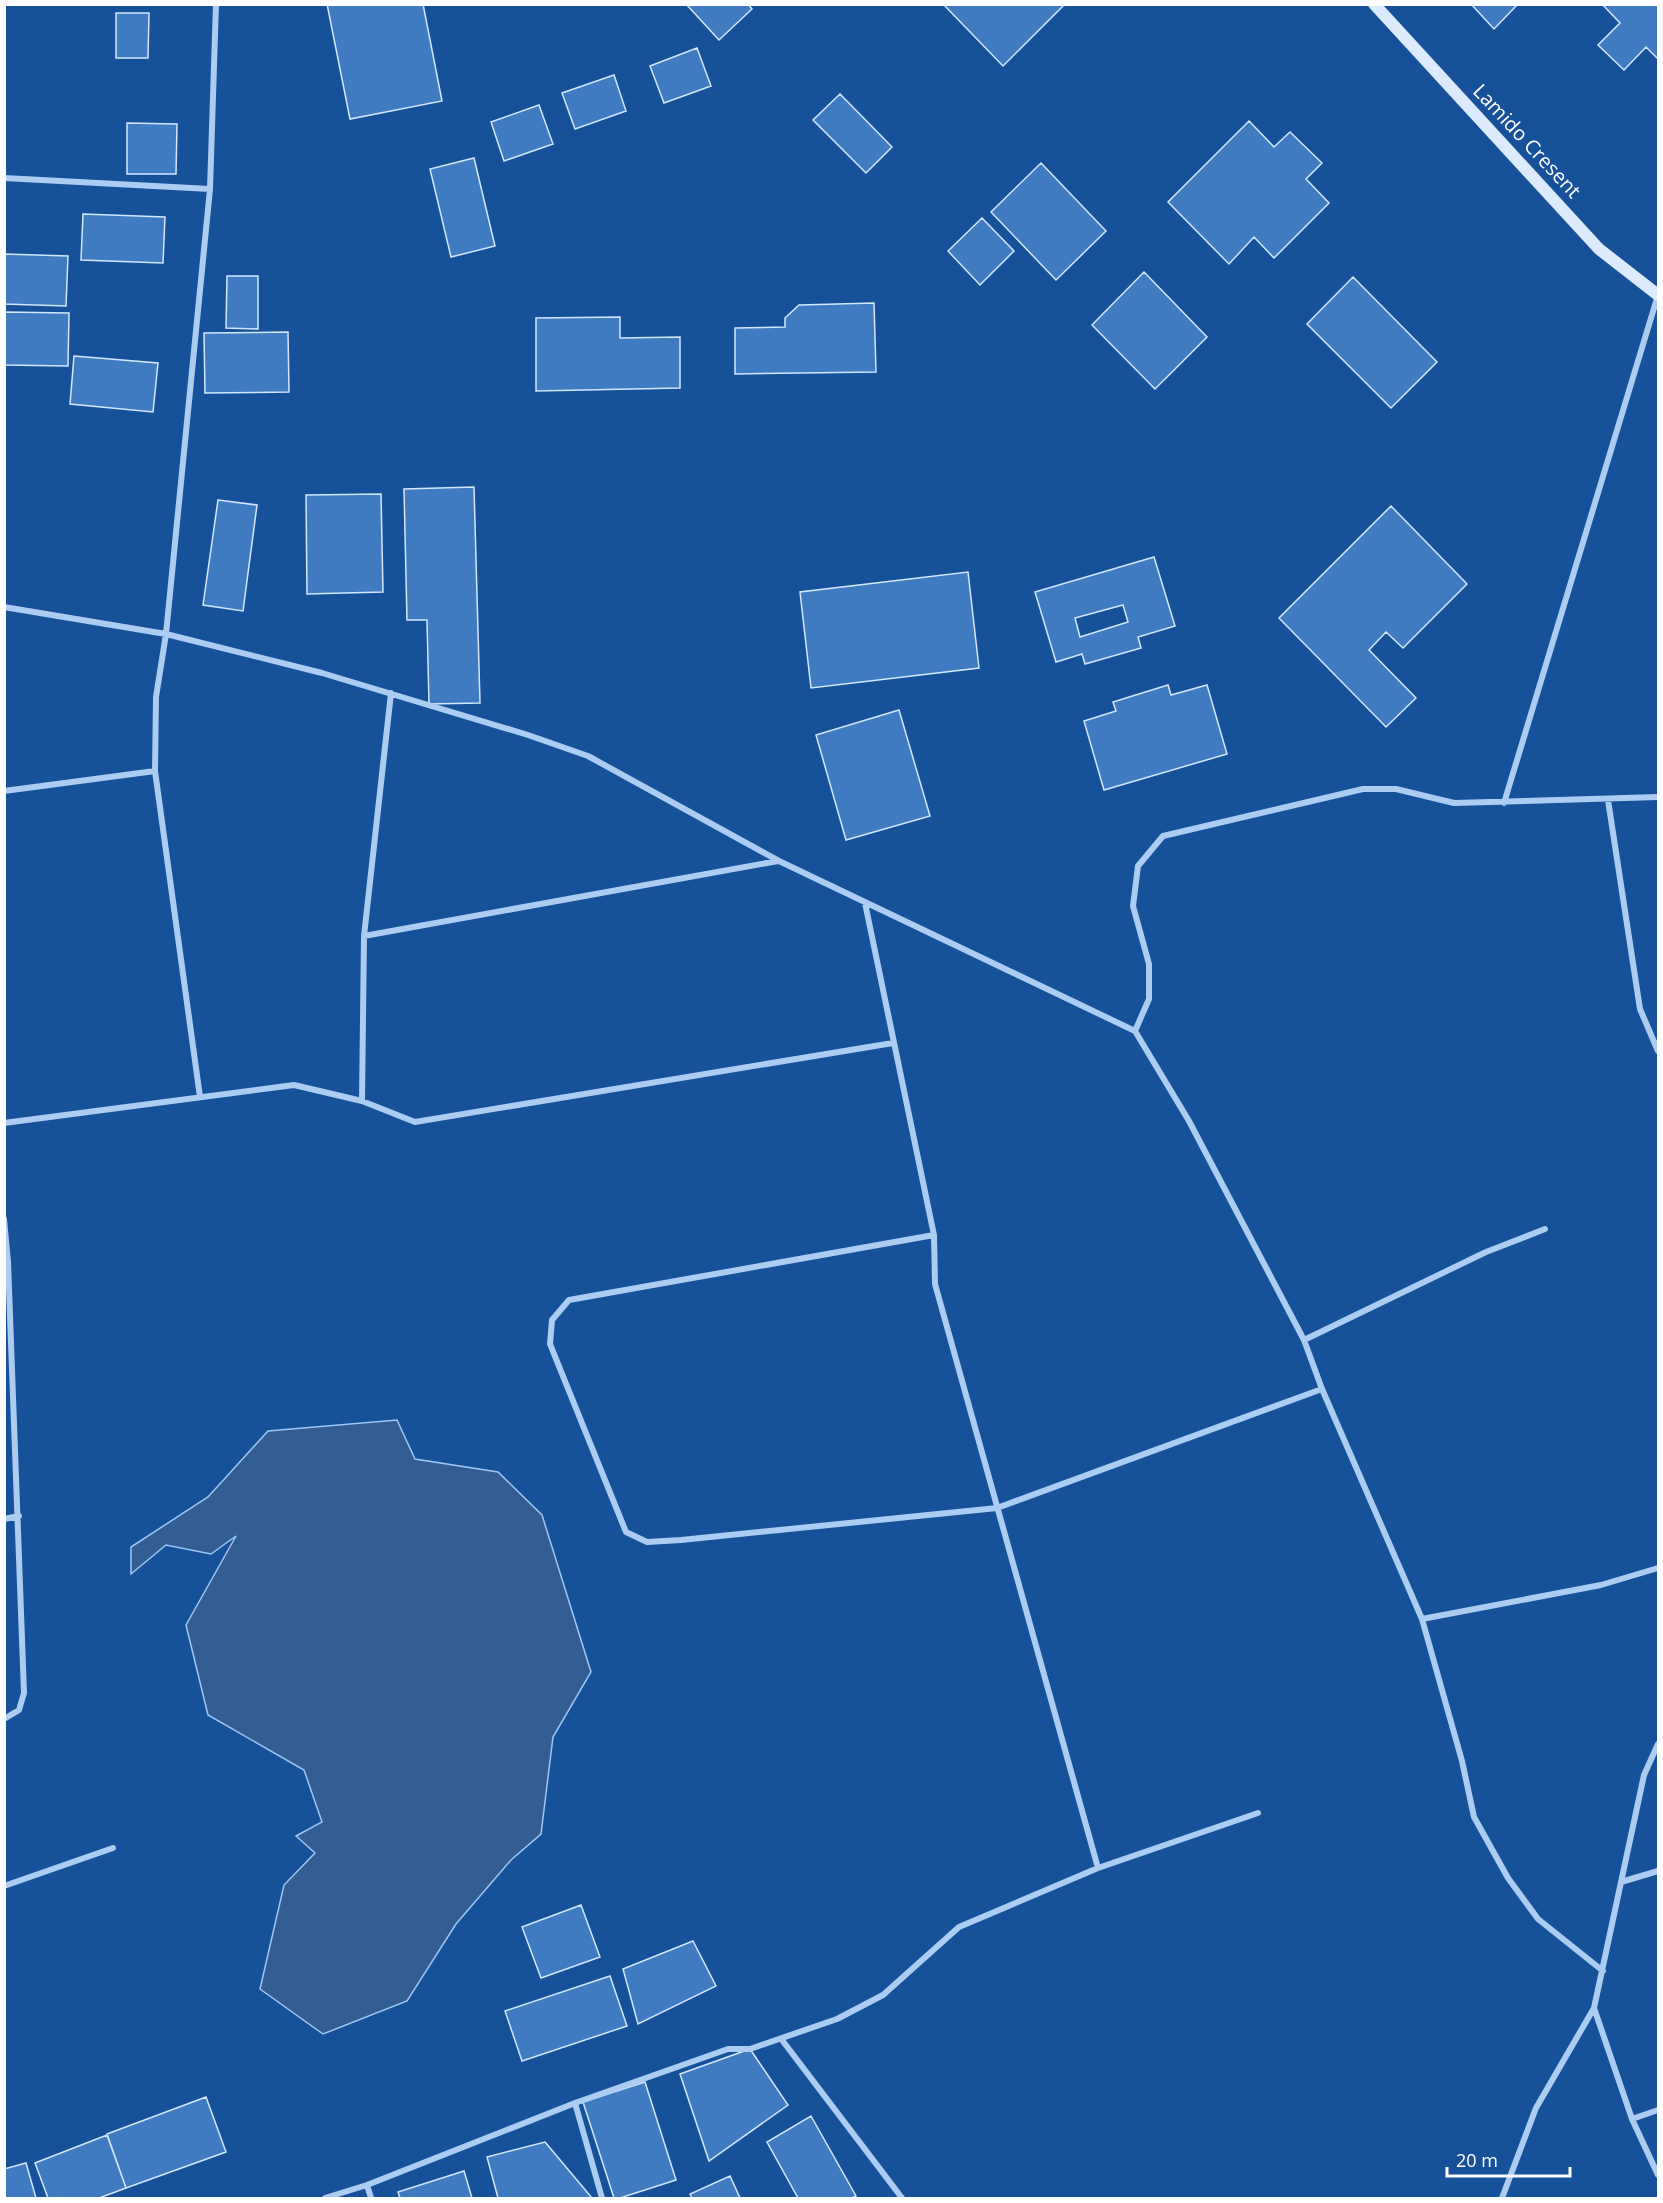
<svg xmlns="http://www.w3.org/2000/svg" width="1663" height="2203" font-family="'Open Sans',sans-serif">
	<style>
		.water { fill: #345e93; stroke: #9fc7f4; stroke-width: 1.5 }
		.building { fill: #407ac1; stroke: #d4e6fc; stroke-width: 1.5; fill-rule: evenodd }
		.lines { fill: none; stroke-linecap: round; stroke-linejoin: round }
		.street { stroke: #adccf2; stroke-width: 6 }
		.secondary { stroke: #dbeafc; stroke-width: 12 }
		.labels { text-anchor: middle; stroke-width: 6; stroke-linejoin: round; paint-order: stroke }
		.street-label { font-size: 20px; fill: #fff; stroke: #17519a }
	</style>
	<rect width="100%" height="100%" fill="#17519a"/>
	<path class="water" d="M397 1420 415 1459 498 1472 542 1515 591 1672 553 1737 541 1834 511 1860 456 1924 407 2001 323 2034 260 1989 284 1885 315 1853 296 1836 322 1822 304 1770 208 1715 186 1625 236 1536 211 1554 166 1545 131 1574V1547L208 1497 268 1431Z"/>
	<path class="building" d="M327 4H423L442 101 350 119Z
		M686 4H748L752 9 719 40Z
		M943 4H1065L1003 66Z
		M1471 4H1518L1494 29Z
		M1602 4H1658V59L1646 47 1624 70 1598 45 1620 23Z
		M116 13H149L148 58H116Z
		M697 48 711 86 664 103 650 66Z
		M614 75 626 111 575 129 562 93Z
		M840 94 892 147 866 173 813 120Z
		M539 105 553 144 504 161 491 122Z
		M1249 121 1274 147 1290 132 1322 163 1306 179 1329 203 1274 258 1254 237 1229 264 1168 202Z
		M127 123 177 124 176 174H127Z
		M474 158 495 246 451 257 430 169Z
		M1041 163 1106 231 1056 280 991 212Z
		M83 214 165 217 163 263 81 260Z
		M982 218 1014 251 980 285 948 251Z
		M4 254 68 256 66 306 4 304Z
		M1144 272 1207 337 1155 389 1092 325Z
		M227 276H258V329L226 328Z
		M1353 277 1437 362 1391 408 1307 324Z
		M874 303 876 372 735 374V328L785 327V318L799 305Z
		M4 312 69 313 68 366 4 365Z
		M620 317V338L680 337V388L536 391V318Z
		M288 332 289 392 205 393 204 333Z
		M74 356 158 363 153 412 70 404Z
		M474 487 480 703 429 704 427 620H407L404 489Z
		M381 494 383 592 307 594 306 495Z
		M218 500 257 505 243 611 203 605Z
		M1391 506 1467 584 1403 648 1386 632 1369 650 1416 698 1386 727 1279 618Z
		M1154 557 1175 626 1138 637 1141 648 1085 664 1082 654 1056 662 1035 592ZM1123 605 1128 622 1080 637 1075 618Z
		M968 572 979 668 811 688 800 592Z
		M1168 685 1171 695 1207 685 1227 754 1104 790 1084 721 1116 711 1113 702Z
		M899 710 930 816 846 840 816 735Z
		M581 1905 600 1957 541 1978 522 1927Z
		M693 1941 716 1986 638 2024 623 1969Z
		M610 1976 627 2026 522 2061 505 2011Z
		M750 2049 788 2105 709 2161 680 2074Z
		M645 2082 676 2180 620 2198H614L583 2102Z
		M206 2097 226 2152 126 2188 107 2134Z
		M811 2116 856 2196 852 2198H798L767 2142Z
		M107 2135 126 2188 99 2198H48L35 2163Z
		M545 2142 592 2198H498L487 2157Z
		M26 2163 36 2198H4V2169Z
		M464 2171 472 2198H400L398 2192Z
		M730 2176 740 2198H692L690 2194Z"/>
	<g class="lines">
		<path class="street" d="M4 178 210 189
			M4 607 166 634 322 673 528 735 588 756 779 861 1135 1031 1189 1121 1304 1340 1322 1389 1422 1619 1462 1761 1474 1817 1508 1878 1538 1919 1603 1971
			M4 791 155 771
			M1608 800 1640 1009 1658 1051
			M1504 803 1658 295
			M865 903 934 1235 935 1284 1098 1868
			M364 936 778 861
			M1135 1031 1149 999V964L1133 906 1138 866 1163 836 1363 789H1396L1454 803 1658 797
			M200 1097 155 771 156 697 166 634 210 189 216 4
			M362 1101 364 936 391 693
			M4 1123 294 1085 362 1101 415 1122 893 1043
			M4 1219 8 1262 24 1693 19 1710 4 1719
			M934 1235 569 1300 552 1320 550 1344 626 1532 647 1542 681 1540 997 1508 1322 1389
			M1304 1340 1486 1252 1545 1229
			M4 1519 19 1516
			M1422 1619 1601 1585 1658 1568
			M1621 1882 1658 1871
			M4 1886 113 1848
			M1594 2008 1632 2119 1658 2175
			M782 2040 902 2198
			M575 2103 602 2198
			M1632 2119 1658 2110
			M367 2185 371 2198
			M325 2198 367 2185 575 2103 728 2049H750L837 2019 883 1995 959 1927 1098 1868 1258 1813
			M1502 2198 1536 2108 1594 2008 1644 1775 1658 1744"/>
		<path class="secondary" d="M1374 4 1599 249 1658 295"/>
	</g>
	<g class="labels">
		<g class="street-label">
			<text transform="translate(1527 141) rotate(47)" y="7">Lamido Cresent</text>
		</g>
	</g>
	<rect width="1663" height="2203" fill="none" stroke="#ffffff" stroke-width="12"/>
	<path d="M1447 2167v9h123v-9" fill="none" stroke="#ffffff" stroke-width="3"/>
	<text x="1456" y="2167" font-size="18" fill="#ffffff" stroke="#17519a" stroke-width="4.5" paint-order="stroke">20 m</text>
</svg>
